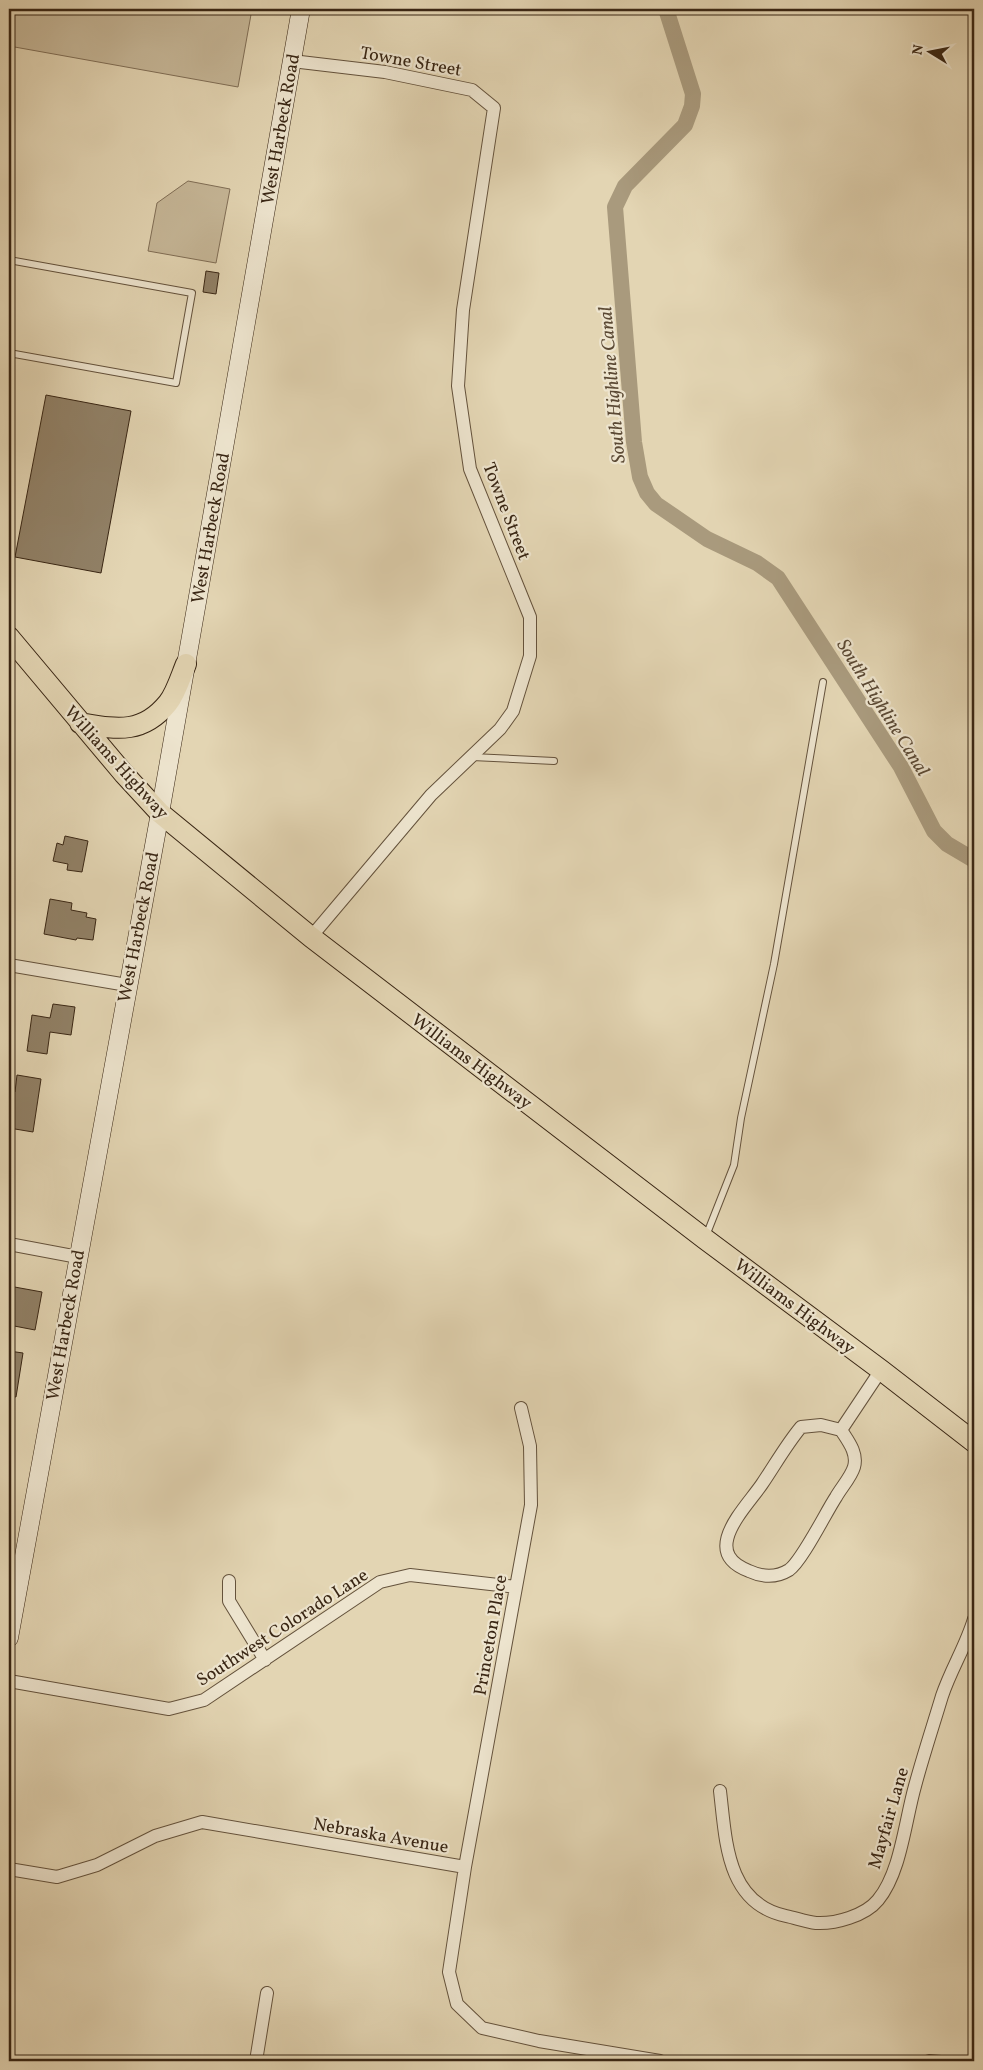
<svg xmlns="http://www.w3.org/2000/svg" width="983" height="2070" font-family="Vollkorn,serif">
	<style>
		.green { fill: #c6b798; stroke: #806e56 }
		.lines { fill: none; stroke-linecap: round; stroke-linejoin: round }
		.canal { stroke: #a99a7d; stroke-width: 16 }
		.building { fill: #918167; stroke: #392614 }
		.lane-casing { stroke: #64523c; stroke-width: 8 }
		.street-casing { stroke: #64523c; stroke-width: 14 }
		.secondary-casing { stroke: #392614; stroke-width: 19 }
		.primary-casing { stroke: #392614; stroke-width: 22 }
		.lane { stroke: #ede4ce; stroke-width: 6 }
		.street { stroke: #ede4ce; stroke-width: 12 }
		.secondary { stroke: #ede4ce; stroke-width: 18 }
		.primary { stroke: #e3d5b3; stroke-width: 20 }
		.labels { text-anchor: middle; stroke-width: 4.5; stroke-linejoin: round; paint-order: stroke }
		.street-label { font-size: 18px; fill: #392614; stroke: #ede4ce }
		.water-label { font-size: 19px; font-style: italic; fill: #5b4934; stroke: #ede4ce }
	</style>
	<rect width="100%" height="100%" fill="#e3d5b3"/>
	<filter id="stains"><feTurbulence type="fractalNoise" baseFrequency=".004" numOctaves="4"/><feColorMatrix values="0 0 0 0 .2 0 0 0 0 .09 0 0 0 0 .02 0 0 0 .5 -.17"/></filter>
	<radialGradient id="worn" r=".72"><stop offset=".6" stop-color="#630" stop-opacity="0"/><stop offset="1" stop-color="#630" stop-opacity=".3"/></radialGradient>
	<path class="green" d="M9 9H252L238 87 9 46Z
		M188 181 230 189 216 263 148 251 157 203Z"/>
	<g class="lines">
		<path class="canal" d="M666 9 693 94 692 106 685 125 625 186 615 207 634 442 640 477 647 493 656 504 707 539 757 563 778 578 901 767 934 831 947 844 974 860"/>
	</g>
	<path class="building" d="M206 271 219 273 216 294 203 292Z
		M46 395 131 411 101 573 15 557Z
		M65 836 88 841 82 872 67 870 68 864 53 861 57 843 63 845Z
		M50 899 72 903 71 910 87 913 86 917 96 919 93 940 77 938 76 940 44 934Z
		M53 1004 75 1007 71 1035 50 1032 47 1054 27 1051 32 1015 50 1018Z
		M17 1075 41 1079 33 1132 9 1128V1091L15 1092Z
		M9 1286 42 1292 35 1330 9 1325Z
		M9 1351 23 1353 16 1397 9 1396Z"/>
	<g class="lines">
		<defs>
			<path id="lane" d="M9 260 192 293 176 383 9 353
				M9 372 12 353
				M472 757 554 761
				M706 1236 734 1165 741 1118 774 964 823 682
				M919 2061 929 2058 966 2061"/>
			<path id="street" d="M292 61 385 72 472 90 494 108 463 310 458 386 470 469 530 617V656L513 711 500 729 431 795 311 937
				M9 965 127 985
				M9 1244 78 1257
				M521 1408 530 1446 531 1505 465 1867 449 1972 457 2004 482 2028 539 2041 660 2061
				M841 1430C848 1441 858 1453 854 1467 851 1477 841 1488 836 1497 826 1512 802 1561 789 1570 776 1578 762 1577 749 1571 699 1552 745 1509 762 1484 775 1465 786 1445 801 1427L821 1425 841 1430 881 1370
				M229 1581V1601L265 1660
				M9 1681 169 1709 204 1700 380 1582 410 1575 516 1587
				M720 1791C726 1841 726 1903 786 1916 796 1918 806 1922 816 1923 835 1924 865 1916 878 1900 901 1872 905 1821 915 1786 923 1756 933 1726 942 1696 951 1669 966 1646 974 1619
				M9 1869 57 1877 97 1865 155 1836 202 1822 465 1867
				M256 2061 267 1993"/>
			<path id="secondary" d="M9 1638 160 813 301 9"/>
			<path id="primary" d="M9 637 124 774 160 813 311 937 705 1239 881 1370 974 1442
				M80 723C116 729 142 735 168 703 176 693 181 676 186 664"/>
		</defs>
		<use href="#lane" class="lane-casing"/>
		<use href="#street" class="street-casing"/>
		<use href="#secondary" class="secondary-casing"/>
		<use href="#primary" class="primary-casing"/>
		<use href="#lane" class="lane"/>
		<use href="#street" class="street"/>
		<use href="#secondary" class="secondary"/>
		<use href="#primary" class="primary"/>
	</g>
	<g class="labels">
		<g class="street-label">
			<text transform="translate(411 61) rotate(10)" y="6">Towne Street</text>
			<text transform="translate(280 129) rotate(-80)" y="6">West Harbeck Road</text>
			<text transform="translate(507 511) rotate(69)" y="6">Towne Street</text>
			<text transform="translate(210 528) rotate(-80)" y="6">West Harbeck Road</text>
			<text transform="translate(117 762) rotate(48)" y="6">Williams Highway</text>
			<text transform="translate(138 927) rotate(-79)" y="6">West Harbeck Road</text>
			<text transform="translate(472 1061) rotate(37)" y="6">Williams Highway</text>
			<text transform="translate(795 1306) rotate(37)" y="6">Williams Highway</text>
			<text transform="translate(65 1325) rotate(-80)" y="6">West Harbeck Road</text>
			<text transform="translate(282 1627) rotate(-33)" y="6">Southwest Colorado Lane</text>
			<text transform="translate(490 1635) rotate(-80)" y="6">Princeton Place</text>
			<text transform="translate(888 1818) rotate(-74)" y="6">Mayfair Lane</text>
			<text transform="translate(381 1835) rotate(10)" y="6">Nebraska Avenue</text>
		</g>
		<g class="water-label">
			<text transform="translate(611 385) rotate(-95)" y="7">South Highline Canal</text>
			<text transform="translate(884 707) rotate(58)" y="7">South Highline Canal</text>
		</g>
	</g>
	<rect width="983" height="2070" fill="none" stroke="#e3d5b3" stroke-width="30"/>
	<rect x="10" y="10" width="963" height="2050" fill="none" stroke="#392614" stroke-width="2.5"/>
	<rect x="15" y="15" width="953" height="2040" fill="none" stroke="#392614"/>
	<g transform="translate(930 52) rotate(280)" stroke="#ede4ce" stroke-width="4" paint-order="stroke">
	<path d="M0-4L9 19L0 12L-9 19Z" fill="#392614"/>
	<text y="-8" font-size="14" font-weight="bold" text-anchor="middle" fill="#392614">N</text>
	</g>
	<rect width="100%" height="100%" filter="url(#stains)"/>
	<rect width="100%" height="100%" fill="url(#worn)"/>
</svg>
